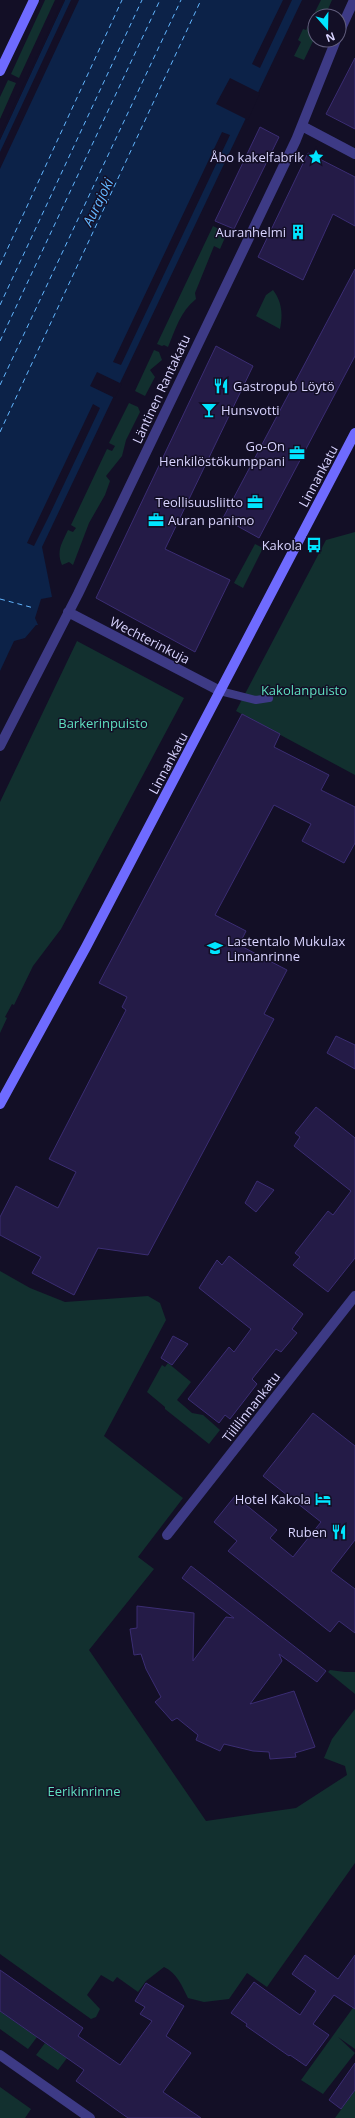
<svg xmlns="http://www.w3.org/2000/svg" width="355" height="2118" font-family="'Open Sans',sans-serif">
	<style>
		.green { fill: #12302f }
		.water { fill: #0c2248 }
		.pier { fill: #130f26 }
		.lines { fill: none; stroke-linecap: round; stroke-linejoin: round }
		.ferry { stroke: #62b6ff; stroke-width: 1; stroke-dasharray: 5 4; stroke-linecap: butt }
		.building { fill: #241b47; stroke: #3b2d73 }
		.lane { stroke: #3d3a85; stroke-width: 8 }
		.street { stroke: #3d3a85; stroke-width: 10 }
		.secondary { stroke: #6f6bff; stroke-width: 10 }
		.labels { text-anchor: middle; stroke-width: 3; stroke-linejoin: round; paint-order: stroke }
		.poi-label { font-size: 13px; fill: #d9d4ff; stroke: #130f26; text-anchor: end }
		.street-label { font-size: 13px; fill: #d9d4ff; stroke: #130f26 }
		.park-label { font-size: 13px; fill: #5fe0c0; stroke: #130f26 }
		.water-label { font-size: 14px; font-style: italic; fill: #62b6ff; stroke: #130f26 }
	</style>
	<rect width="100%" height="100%" fill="#130f26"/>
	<path class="green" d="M45 0H55L19 78 11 74Z
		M321 0H332L325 16H315V37L304 60 294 56 301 42 298 40 303 29 306 30Z
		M8 80 16 83 0 119V97Z
		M213 226 227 233 220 249 214 246 195 293 196 299C180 312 176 328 168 347L164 345 162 346 157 344Z
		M273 290C282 302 283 314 280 329L256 316 266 295Z
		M154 350 159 352 162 360 150 370 155 377 145 396 135 391Z
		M129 403 138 407 140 412 126 440 122 456 106 476 110 481 105 495 89 523 73 565 69 562 62 565C56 551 62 543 68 530L73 532 76 528 71 525 107 449 112 451 115 446 109 443Z
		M355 532V775L236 711 326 540Z
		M255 544 263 548 243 588 234 583Z
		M77 641 184 698 61 929 33 966 14 1005 12 1004 5 1017 7 1018 0 1033V802Z
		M0 1271 30 1288 65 1302 148 1296 160 1303 166 1320 104 1436 183 1498 138 1557 154 1569 89 1650 206 1821 296 1808 347 1775 345 1766 324 1758 332 1739 355 1709V1863L267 1987 247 1973 229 1999 204 2002 188 1998C182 1986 177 1973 164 1967L146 1981 138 1992 117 1977 113 1982 101 1975 87 1995 100 2009 96 2017 91 2019 0 1954Z
		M168 1363 191 1382 177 1400 192 1413 203 1415 220 1430 209 1444 165 1409V1407L147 1392 162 1365 165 1367Z
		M330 1670 345 1672H355V1694L328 1672Z
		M355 2005V2049L338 2037 355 2053 323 2094 301 2080Z
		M0 2011 37 2037 28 2049 0 2029Z
		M45 2043 67 2058 58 2070 36 2055Z
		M0 2087 31 2109 25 2118H0Z
		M355 2090V2118H335Z"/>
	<path class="water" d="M65 0H302L42 547 52 597 41 599 35 618 38 625H36L25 638 14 641 0 671V140Z"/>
	<path class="pier" d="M63 0H65L0 140V135Z
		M71 0H79L0 169V152Z
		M283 0H292L260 68 252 64Z
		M230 78 260 93 248 120 216 104Z
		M222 132 230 135 121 365 113 362Z
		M97 372 122 384 115 398 90 386Z
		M93 404 100 408 48 518 34 546 27 543Z"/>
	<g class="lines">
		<path class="ferry" d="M0 265 122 0
			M0 305 142 0
			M0 341 160 0
			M0 385 181 0
			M0 432 201 0
			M0 599 34 608"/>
	</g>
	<path class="building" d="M355 58V129L326 114Z
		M260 127 279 137 234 229 215 221Z
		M308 153 355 177V226L333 214 303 280 258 257Z
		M355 269V356L259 538 223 518Z
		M216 346 253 366 165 549 230 580 195 652 96 598Z
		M242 714 280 734 274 747 329 775 321 790 355 807V843L344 863 302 841 311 824 274 805 215 915 246 931 239 945 287 970 264 1014 274 1019 148 1255 98 1248 74 1295 32 1273 41 1257 0 1235V1217L16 1186 58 1208 76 1172 49 1159 126 1010 122 1007 127 997 99 983Z
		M336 1036 355 1045V1069L327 1053Z
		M316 1107 355 1138V1258L328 1292 293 1265 300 1257 295 1253 328 1211 333 1215 351 1191 294 1146 300 1137 295 1133Z
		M257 1181 274 1190 256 1212 245 1203Z
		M229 1256 303 1314 292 1329 297 1333 281 1352 276 1349 252 1379 257 1384 230 1419 225 1415 219 1423 188 1399 229 1347 234 1352 251 1329 199 1288 217 1260 222 1265Z
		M173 1336 188 1344 172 1365 161 1358Z
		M313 1413 355 1446V1540L331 1571 355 1589V1633L339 1621 330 1632 228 1551 237 1541 214 1522 235 1496 277 1530 270 1538 293 1557 321 1522 263 1476Z
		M191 1566 326 1671 317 1682 279 1654 282 1661 250 1704 294 1691 315 1747 295 1753 296 1757 270 1759 269 1752 253 1751 224 1744 220 1751 196 1740 198 1735 177 1718 172 1721 155 1702 161 1697 146 1669 141 1654 134 1655 130 1629 137 1628V1606L194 1613 193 1661 226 1617 234 1618 182 1578Z
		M305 1955 338 1979 355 1955V2009L334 1995 313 2024 329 2035 306 2066 290 2055 289 2056 246 2026 247 2024 231 2013 254 1982 300 2015 316 1991 292 1974Z
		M0 1970 83 2028 78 2036 120 2065 152 2021 140 2014 145 2007 135 2001 146 1983 184 2006 166 2036 191 2053 163 2092 201 2118H128L76 2081 84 2070 0 2011Z
		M355 2063V2090L341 2109 329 2100Z"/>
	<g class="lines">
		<path class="lane" d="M220 691 256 700 269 698"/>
		<path class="street" d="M339 33 354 0
			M302 126 355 154
			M68 612 220 691
			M0 746 78 594 296 140 336 40
			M167 1535 355 1296
			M0 2055 90 2118"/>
		<path class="secondary" d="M0 71 34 0
			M0 1104 86 947 355 433"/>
	</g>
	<defs>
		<symbol id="sight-bare" viewBox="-9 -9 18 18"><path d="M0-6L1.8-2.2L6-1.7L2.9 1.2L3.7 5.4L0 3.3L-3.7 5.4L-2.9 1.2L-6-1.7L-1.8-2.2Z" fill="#00e5ff" stroke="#130f26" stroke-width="2.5" paint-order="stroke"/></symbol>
		<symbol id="building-bare" viewBox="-9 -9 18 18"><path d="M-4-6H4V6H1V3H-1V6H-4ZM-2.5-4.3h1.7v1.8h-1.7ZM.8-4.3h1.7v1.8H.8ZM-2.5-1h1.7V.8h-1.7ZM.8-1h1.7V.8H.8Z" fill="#00e5ff" stroke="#130f26" stroke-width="2.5" paint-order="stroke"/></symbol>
		<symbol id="restaurant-bare" viewBox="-9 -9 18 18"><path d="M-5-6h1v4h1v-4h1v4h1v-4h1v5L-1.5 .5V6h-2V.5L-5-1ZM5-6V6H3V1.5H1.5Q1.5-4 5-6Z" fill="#00e5ff" stroke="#130f26" stroke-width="2.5" paint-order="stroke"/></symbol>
		<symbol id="bar-bare" viewBox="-9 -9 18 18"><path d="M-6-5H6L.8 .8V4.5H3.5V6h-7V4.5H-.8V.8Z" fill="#00e5ff" stroke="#130f26" stroke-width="2.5" paint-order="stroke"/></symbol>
		<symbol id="office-bare" viewBox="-9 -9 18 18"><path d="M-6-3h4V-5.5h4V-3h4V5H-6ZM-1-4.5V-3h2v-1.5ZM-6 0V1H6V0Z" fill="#00e5ff" stroke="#130f26" stroke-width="2.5" paint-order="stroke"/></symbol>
		<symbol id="bus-bare" viewBox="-9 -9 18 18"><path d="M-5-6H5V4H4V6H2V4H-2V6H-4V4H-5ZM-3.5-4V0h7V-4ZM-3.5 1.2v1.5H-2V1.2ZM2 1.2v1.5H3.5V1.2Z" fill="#00e5ff" stroke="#130f26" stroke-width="2.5" paint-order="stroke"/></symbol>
		<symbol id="school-bare" viewBox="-9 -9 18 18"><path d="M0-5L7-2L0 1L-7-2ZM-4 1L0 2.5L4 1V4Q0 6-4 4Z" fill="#00e5ff" stroke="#130f26" stroke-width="2.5" paint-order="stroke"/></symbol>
		<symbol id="hotel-bare" viewBox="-9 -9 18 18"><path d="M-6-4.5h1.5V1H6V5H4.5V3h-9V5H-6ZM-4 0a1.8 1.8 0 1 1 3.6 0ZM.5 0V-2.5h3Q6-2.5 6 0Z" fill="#00e5ff" stroke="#130f26" stroke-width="2.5" paint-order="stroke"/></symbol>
	</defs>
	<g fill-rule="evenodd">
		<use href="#sight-bare" x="305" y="146" width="22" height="22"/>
		<use href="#building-bare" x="287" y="221" width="22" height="22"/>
		<use href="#restaurant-bare" x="210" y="375" width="22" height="22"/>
		<use href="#bar-bare" x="198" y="399" width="22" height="22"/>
		<use href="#office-bare" x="286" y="442" width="22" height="22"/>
		<use href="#office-bare" x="244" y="491" width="22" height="22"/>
		<use href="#office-bare" x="145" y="509" width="22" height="22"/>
		<use href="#bus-bare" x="303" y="534" width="22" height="22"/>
		<use href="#school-bare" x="204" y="937" width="22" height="22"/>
		<use href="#hotel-bare" x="312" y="1488" width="22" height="22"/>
		<use href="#restaurant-bare" x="328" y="1521" width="22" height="22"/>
	</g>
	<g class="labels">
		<g class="poi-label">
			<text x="304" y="162">Åbo kakelfabrik</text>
			<text x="286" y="237">Auranhelmi</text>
			<text x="233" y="391" text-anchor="start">Gastropub Löytö</text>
			<text x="221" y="415" text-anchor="start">Hunsvotti</text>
			<text x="285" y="451">Go-On<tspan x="285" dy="15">Henkilöstökumppani</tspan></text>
			<text x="243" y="507">Teollisuusliitto</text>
			<text x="168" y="525" text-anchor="start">Auran panimo</text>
			<text x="302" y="550">Kakola</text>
			<text x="227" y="946" text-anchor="start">Lastentalo Mukulax<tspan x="227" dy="15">Linnanrinne</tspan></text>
			<text x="311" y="1504">Hotel Kakola</text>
			<text x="327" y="1537">Ruben</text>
		</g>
		<g class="street-label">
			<text transform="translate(161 389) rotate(-65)" y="5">Läntinen Rantakatu</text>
			<text transform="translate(318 476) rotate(-62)" y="5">Linnankatu</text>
			<text transform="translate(150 640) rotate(27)" y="5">Wechterinkuja</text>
			<text transform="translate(168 763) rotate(-62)" y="5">Linnankatu</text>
			<text transform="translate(251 1407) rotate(-52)" y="5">Tiililinnankatu</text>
		</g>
		<g class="park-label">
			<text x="304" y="695">Kakolanpuisto</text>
			<text x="103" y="728">Barkerinpuisto</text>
			<text x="84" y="1796">Eerikinrinne</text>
		</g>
		<g class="water-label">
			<text transform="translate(98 202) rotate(-64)" y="5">Aurajoki</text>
		</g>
	</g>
	<g transform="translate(327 28) rotate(160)"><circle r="19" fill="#130f26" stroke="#625e7d"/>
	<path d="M0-3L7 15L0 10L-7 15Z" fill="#00e5ff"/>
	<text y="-6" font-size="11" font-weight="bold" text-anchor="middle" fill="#d9d4ff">N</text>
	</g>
</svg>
